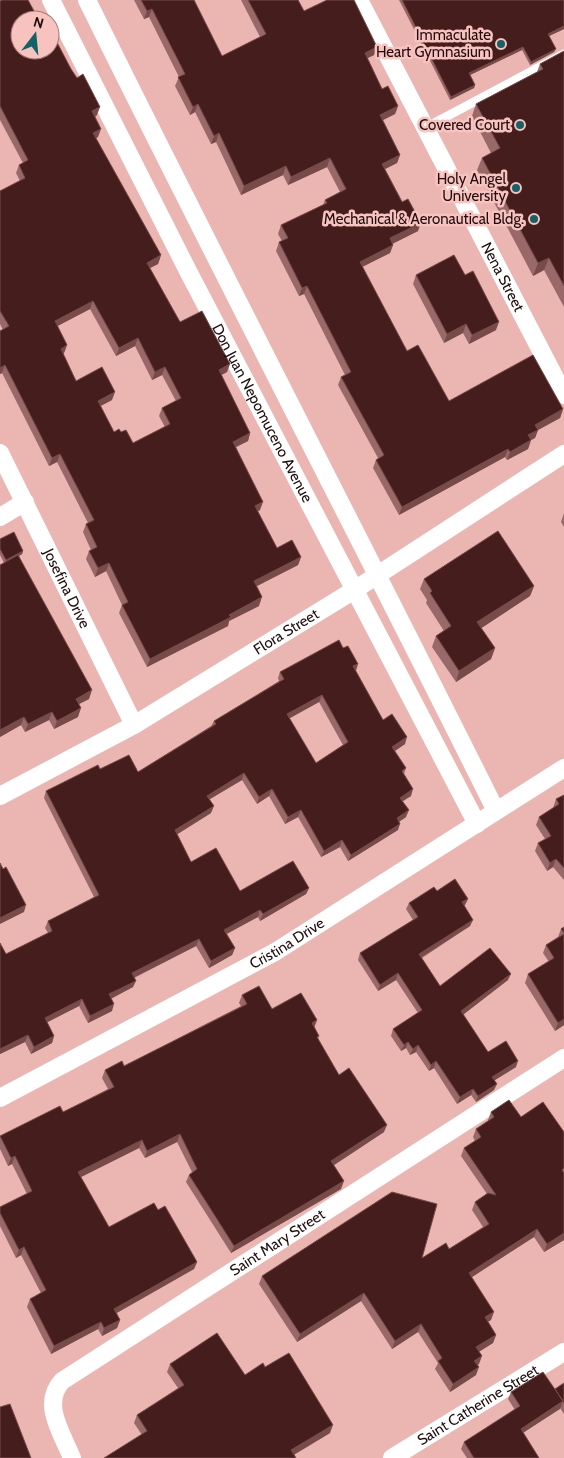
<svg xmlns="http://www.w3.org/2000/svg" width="564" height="1458" font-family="Cabin,sans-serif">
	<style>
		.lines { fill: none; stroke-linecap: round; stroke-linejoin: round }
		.lane { stroke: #fff; stroke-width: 9 }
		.street { stroke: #fff; stroke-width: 18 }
		.wall { fill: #986968; fill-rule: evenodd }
		.shaded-wall { fill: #774b4a }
		.building { fill: #451d1d; stroke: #774b4a; fill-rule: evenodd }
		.poi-dot { fill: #126268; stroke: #f8c2bf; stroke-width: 2 }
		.labels { text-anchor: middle; stroke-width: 5; stroke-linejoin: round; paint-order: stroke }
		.poi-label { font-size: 15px; fill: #1f0d0d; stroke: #f8c2bf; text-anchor: end }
		.street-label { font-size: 15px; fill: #1f0d0d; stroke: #f8c2bf }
	</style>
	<rect width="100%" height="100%" fill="#ebb5b2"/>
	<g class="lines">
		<path class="lane" d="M425 128 564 54"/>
		<g class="street">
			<path id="s1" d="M51 0 188 271 477 824"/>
			<path d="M87 0C221 272 361 540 496 811"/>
			<path id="s2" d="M359 0 564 395"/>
			<path id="s3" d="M0 453 134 725"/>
			<path d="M0 517 25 502"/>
			<path id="s4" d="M0 796 134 725 356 589 564 454"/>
			<path id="s5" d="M0 1098 275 952 564 768"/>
			<path id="s6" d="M72 1458C62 1433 41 1404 62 1381L564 1058"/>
			<path id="s7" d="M392 1458 564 1352"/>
		</g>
	</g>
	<path class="wall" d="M134 0H194L222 56 260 37 241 0H298L304 11 377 47 374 55 367 58 382 89 398 106 395 114 383 120 400 155 397 163 385 169 418 231 392 244 393 245 390 253 362 267 407 351 449 401 563 409 560 418 538 430 535 438 531 440 528 449 507 460 505 457 399 515 373 468 376 460 378 458 338 385 341 377 345 375 304 294 299 296 276 251 279 242 282 241 278 234 281 225 323 205 325 200 340 192 327 167 288 185 283 175 241 195 216 142 211 144 195 112 190 115 175 86 179 77 149 17 144 19Z
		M399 0H564V29L549 36 556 49 554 52 530 65 522 50 470 75 475 85 474 88 450 100Z
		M0 1 71 69 97 115 95 117 98 137 96 138 161 255 158 264 150 268 180 322 227 372 221 375 250 433 248 441 236 447 260 510 257 512 277 548 301 557 298 565 257 586 259 606 229 621 228 626 147 667 119 613 122 605 106 571 95 577 86 559 89 551 91 550 83 532 86 524 88 523 57 462 49 466 2 373 0 374V331L3 330 0 324V191L20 181 16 173 19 165 23 163 0 120ZM90 309 116 356 135 346 152 380 162 375 176 401 162 408 159 416 165 427 133 443 121 432H114L100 406 112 400 76 381 63 354 64 353 67 345 57 326Z
		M564 51V307L544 270 533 276 477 170 482 158 491 153 472 116 476 104 537 72 540 64Z
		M416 275H465L496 330 469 344 463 333 444 343 413 284Z
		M564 513V527L561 522Z
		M0 539 23 551 22 554 19 556 89 699 79 704 78 717 54 729 49 720 25 732 21 725 0 737V565L4 563 0 555Z
		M424 579 534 586 530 596 481 628 495 648 491 659 456 682 432 647 436 636 444 631 426 603 427 600 420 589Z
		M356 671 383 720 405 744 395 751 406 768 404 774 411 796 403 801 406 817 399 822 398 830 348 861 340 847 321 857 298 817 285 824 269 796 257 804 242 780 210 799 211 813 177 834 191 862 240 891 309 888 306 894 260 921 258 917 227 934 235 948 232 955 209 968 196 946 134 978 133 987 111 998 112 1011 88 1023 79 1006 47 1022 54 1036 52 1043 31 1054 25 1042 0 1054V943L6 954 48 933 45 928 48 921 94 897 44 798 46 791 100 769 138 772 211 726 214 721 279 681 278 678 280 672ZM319 702 343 745 316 763 289 718Z
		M564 795V880L553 867 547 871 535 851 538 843 545 839 536 825 539 817 553 808 556 799Z
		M437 891 465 905 464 906 470 926 422 958 440 986 508 980 463 1014 488 1052 516 1067 495 1080 494 1090 476 1102 471 1095 457 1104 434 1068 429 1071 416 1052 410 1055 406 1048 401 1051 391 1036 393 1029 418 1013 396 980 378 991 358 960 360 953 413 920 406 909 409 903Z
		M564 927V1025L555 1031 525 983 528 974 549 962 543 953 546 945 558 937 561 929Z
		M242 995 272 1009 317 1020 314 1027 319 1036 318 1039 339 1075 384 1132 334 1165 341 1189 231 1253 186 1182 189 1175 192 1172 177 1142 145 1158 139 1148 81 1177 109 1227 158 1210 197 1262 194 1269 117 1313 120 1320 117 1328 102 1336 98 1329 51 1354 27 1307 30 1299 41 1293 21 1255 16 1258 0 1226V1207L27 1194 12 1164 8 1166 0 1149V1136L63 1112 108 1089 102 1078 105 1070 124 1066 241 1006 239 1003Z
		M491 1112 521 1117 564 1132V1240L544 1252 534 1237 471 1277 491 1320 488 1321 496 1335 493 1343 479 1352V1364L477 1365 476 1375 450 1392 435 1369 438 1363 418 1332 392 1349 361 1301 297 1342 259 1284 262 1276 422 1258 449 1249 483 1227 472 1210 475 1202 487 1194 461 1156 464 1148 475 1141 473 1137 476 1129 488 1121V1120Z
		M170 1364 245 1375 265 1367 330 1433 294 1455 142 1435 134 1423 137 1415 178 1388 167 1372Z
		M564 1383V1414L560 1408 523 1433 539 1458H467L461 1449 464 1442 515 1410 508 1399 511 1392 555 1389Z"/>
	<path class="shaded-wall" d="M152 9 149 17 144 19 147 11Z
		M564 26V29L547 37 548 34Z
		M377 47 374 55 362 61 365 53Z
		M523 47 522 50 468 76 469 73Z
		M556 49 554 52 530 65 531 62Z
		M475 85 474 88 450 100 451 97Z
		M198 104 195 112 190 115 193 107Z
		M398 106 395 114 377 123 380 115Z
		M100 107 97 115 89 120 92 111Z
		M101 129 98 137 90 141 93 133Z
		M219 133 216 142 211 144 214 136Z
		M400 155 397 163 379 172 382 164Z
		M330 158 327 167 288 185 291 177Z
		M286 166 283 175 241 195 244 186Z
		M421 223 418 231 386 247 390 238Z
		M393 245 390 253 356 270 360 262Z
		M161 255 158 264 144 271 147 263Z
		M549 258 544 270 533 276 538 263Z
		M307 286 304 294 299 296 302 288Z
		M93 301 90 309 52 329 55 321Z
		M499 322 496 330 469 344 472 335Z
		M466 324 463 333 444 343 447 334Z
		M138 338 135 346 116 356 119 348Z
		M67 345 64 353 58 357 61 349Z
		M230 364 227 372 216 378 219 370Z
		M5 365 2 373 0 374V368Z
		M165 367 162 375 152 380 155 372Z
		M115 392 112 400 95 409 98 401Z
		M563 409 560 418 538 430 535 438 525 443 528 435 535 425Z
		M250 433 248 441 230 450 233 442Z
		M531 440 528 449 507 460 510 452Z
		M508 449 505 457 399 515 402 507Z
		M60 454 57 462 49 466 52 458Z
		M263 502 260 510 252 514 255 506Z
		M23 551 22 554 5 564 6 560Z
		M301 557 298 565 251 589 254 581Z
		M109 563 106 571 95 577 98 568Z
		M534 586 530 596 474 633 477 622Z
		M262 597 259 606 229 621 228 626 147 667 150 659 229 615Z
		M495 648 491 659 456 682 459 671Z
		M358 664 356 671 353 666Z
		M92 690 89 699 73 707 76 699Z
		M322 695 319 702 285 721 287 714Z
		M81 708 78 717 54 729 57 721Z
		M52 712 49 720 25 732 28 724Z
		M24 717 21 725 0 737V730Z
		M407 737 405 744 390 754 392 747Z
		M244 773 242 780 205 802 207 796Z
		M272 789 269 796 257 804 259 797Z
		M413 789 411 796 398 804 400 798Z
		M214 806 211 813 173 837 175 830Z
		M301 810 298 817 285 824 288 817Z
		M409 810 406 817 394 825 397 818Z
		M400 824 398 830 348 861 351 855Z
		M342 840 340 847 321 857 324 851Z
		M556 859 553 867 547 871 550 863Z
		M309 888 306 894 260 921 263 914Z
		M468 899 465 905 459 909 462 902Z
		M26 905 24 912 0 924V918Z
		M260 910 258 917 222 936 224 930Z
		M473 920 470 926 417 960 419 954Z
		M199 939 196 946 129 980 132 973Z
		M235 948 232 955 209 968 211 961Z
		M398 973 396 980 378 991 380 985Z
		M511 974 508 980 459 1018 461 1011Z
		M136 981 133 987 107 1001 109 994Z
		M82 999 79 1006 42 1025 45 1018Z
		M114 1004 112 1011 88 1023 90 1016Z
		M564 1019V1025L555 1031 558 1023Z
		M317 1020 314 1028 312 1023Z
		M28 1035 25 1042 0 1054V1049Z
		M54 1036 52 1043 31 1054 34 1047Z
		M408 1042 406 1048 401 1051 404 1045Z
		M418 1045 416 1052 410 1055 413 1049Z
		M436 1061 434 1068 429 1071 431 1065Z
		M518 1061 516 1067 490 1083 492 1077Z
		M497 1084 494 1090 476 1102 478 1096Z
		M473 1089 471 1095 457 1104 460 1097Z
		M387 1125 384 1132 328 1169 331 1161Z
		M180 1134 177 1142 145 1158 147 1151Z
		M142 1140 139 1148 75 1180 78 1172Z
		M15 1156 12 1164 8 1166 11 1158Z
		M344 1181 341 1189 231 1253 234 1246Z
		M537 1229 534 1237 466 1281 469 1273Z
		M564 1233V1240L544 1252 547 1244Z
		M24 1247 21 1255 16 1258 19 1250Z
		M197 1262 194 1269 111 1316 114 1309Z
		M364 1293 361 1301 297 1342 300 1334Z
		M494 1312 491 1320 482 1325 485 1317Z
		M120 1320 117 1328 102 1336 104 1328Z
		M101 1322 98 1329 51 1354 54 1346Z
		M421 1324 418 1332 392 1349 395 1341Z
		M496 1335 493 1343 473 1355 476 1347Z
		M482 1356 479 1364 471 1369 474 1361Z
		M479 1367 476 1375 450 1392 453 1384Z
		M563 1401 560 1409 518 1436 521 1429Z
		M333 1425 330 1433 288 1458 291 1450Z"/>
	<path class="building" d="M2 0H28L39 20H20V50H50V29L71 69 77 78 83 74 100 107 92 111 101 129 93 133 161 255 147 263 180 322 202 311 230 364 219 370 250 433 233 442 263 502 255 506 277 548 292 540 301 557 254 581 262 597 229 615 231 617 150 659 122 605 128 602 109 563 98 568 89 551 97 547 86 524 94 520 60 454 52 458 5 365 0 368V331L9 326 0 311V191L25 178 19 165 28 160 0 106V1ZM93 301 119 348 138 338 155 372 165 367 181 398 162 408 170 424 133 443 126 430 121 432 119 429 114 432 98 401 115 392 102 367 76 381 61 349 67 345 55 321Z
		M141 0H194L222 56 266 34 248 0H298L304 11 327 0H354L377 47 365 53 382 89 388 86 398 106 380 115 400 155 382 164 402 202 408 199 421 223 390 238 393 245 360 262 407 351 418 345 449 401 533 355 563 409 535 425 538 430 528 435 531 440 510 452 508 449 402 507 376 460 384 455 341 377 351 372 307 286 302 288 279 242 288 238 281 225 327 203 325 200 346 189 330 158 291 177 286 166 244 186 219 133 214 136 198 104 193 107 178 77 185 74 152 9 147 11Z
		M402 0H564V26L548 34 556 49 531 62 523 47 469 73 475 85 451 97Z
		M564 51V286L549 258 538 263 482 158 500 148 476 104 543 69 540 64Z
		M454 255 465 275 473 271 499 322 472 335 466 324 447 334 416 275Z
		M498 531 534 586 477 622 495 648 459 671 436 636 451 626 430 593 432 591 424 579Z
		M14 532 23 551 6 560 0 549V539Z
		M18 555 92 690 76 699 81 708 57 721 52 712 28 724 24 717 0 730V565Z
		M339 640 343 648 348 646 358 664 353 666 383 720 392 714 407 737 392 747 406 768 402 771 413 789 400 798 409 810 397 818 400 824 351 855 342 840 324 851 301 810 288 817 272 789 259 797 244 773 207 796 214 806 175 830 191 862 216 848 240 891 293 861 309 888 263 914 260 910 224 930 235 948 211 961 199 939 132 973 136 981 109 994 114 1004 90 1016 82 999 45 1018 54 1036 34 1047 28 1035 0 1049V943L6 954 52 931 48 921 99 895 46 791 98 765 100 769 129 755 138 772 216 724 214 721 284 679 280 672ZM322 695 348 742 316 763 287 714Z
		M564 795V868L556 859 550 863 538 843 551 836 539 817 559 804 556 799Z
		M0 863 3 869 6 867 26 905 0 918Z
		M455 879 468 899 462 902 473 920 419 954 440 986 490 948 511 974 461 1011 488 1052 506 1041 518 1061 492 1077 497 1084 478 1096 473 1089 460 1097 436 1061 431 1065 418 1045 413 1049 408 1042 404 1045 393 1029 422 1010 398 973 380 985 360 953 418 917 409 903 434 887 437 891Z
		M564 927V933L561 929Z
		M564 934V1019L558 1023 528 974 554 958 546 945Z
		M259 986 272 1009 301 993 317 1020 312 1023 319 1036 317 1037 339 1075 349 1068 387 1125 331 1161 344 1181 234 1246 189 1175 197 1169 180 1134 147 1151 142 1140 78 1172 109 1227 154 1203 158 1210 165 1206 197 1262 114 1309 120 1320 104 1328 101 1322 54 1346 30 1299 46 1290 24 1247 19 1250 0 1213V1207L32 1191 15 1156 11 1158 0 1136 60 1106 63 1112 114 1087 105 1070 122 1061 124 1066 247 1004 242 995Z
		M509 1100 521 1117 543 1102 564 1132V1168L562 1170 564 1173V1233L547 1244 537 1229 469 1273 494 1312 485 1317 496 1335 476 1347 482 1356 474 1361 479 1367 453 1384 438 1361 442 1358 421 1324 395 1341 364 1293 300 1334 262 1276 392 1192 437 1204 422 1258 446 1243 449 1249 489 1224 475 1202 488 1193 496 1195 464 1148 481 1137 476 1129 494 1117 491 1112Z
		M217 1333 245 1375 263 1363 265 1367 289 1353 333 1425 291 1450 296 1458H104L147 1431 137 1415 184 1385 170 1364Z
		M543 1372 563 1401 521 1429 539 1458H474L464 1442 520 1406 511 1392Z
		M564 1383V1403L555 1389Z
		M10 1404 31 1458H0V1407Z"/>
	<g class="poi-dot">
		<circle cx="501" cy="44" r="5"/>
		<circle cx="520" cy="125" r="5"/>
		<circle cx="516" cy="188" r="5"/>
		<circle cx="534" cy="219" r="5"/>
	</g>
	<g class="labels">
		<g class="poi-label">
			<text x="491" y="40">Immaculate<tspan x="491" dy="17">Heart Gymnasium</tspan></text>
			<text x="510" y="130">Covered Court</text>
			<text x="506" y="184">Holy Angel<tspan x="506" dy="17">University</tspan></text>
			<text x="524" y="224">Mechanical &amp; Aeronautical Bldg.</text>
		</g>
		<g class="street-label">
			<text dy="5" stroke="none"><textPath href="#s2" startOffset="312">Nena Street</textPath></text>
			<text dy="5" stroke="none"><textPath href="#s1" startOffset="464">Don Juan Nepomuceno Avenue</textPath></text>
			<text dy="5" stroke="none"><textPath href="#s3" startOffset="151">Josefina Drive</textPath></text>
			<text dy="5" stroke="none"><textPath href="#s4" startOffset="330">Flora Street</textPath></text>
			<text dy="5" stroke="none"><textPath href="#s5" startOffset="326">Cristina Drive</textPath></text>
			<text dy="5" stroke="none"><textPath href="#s6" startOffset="339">Saint Mary Street</textPath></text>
			<text dy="5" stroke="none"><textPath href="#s7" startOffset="101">Saint Catherine Street</textPath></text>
		</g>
	</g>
	<g transform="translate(35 35) rotate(16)"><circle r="24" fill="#f8c2bf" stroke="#a17a78"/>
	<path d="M0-4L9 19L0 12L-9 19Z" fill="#126268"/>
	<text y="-8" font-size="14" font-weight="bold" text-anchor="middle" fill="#1f0d0d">N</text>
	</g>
</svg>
